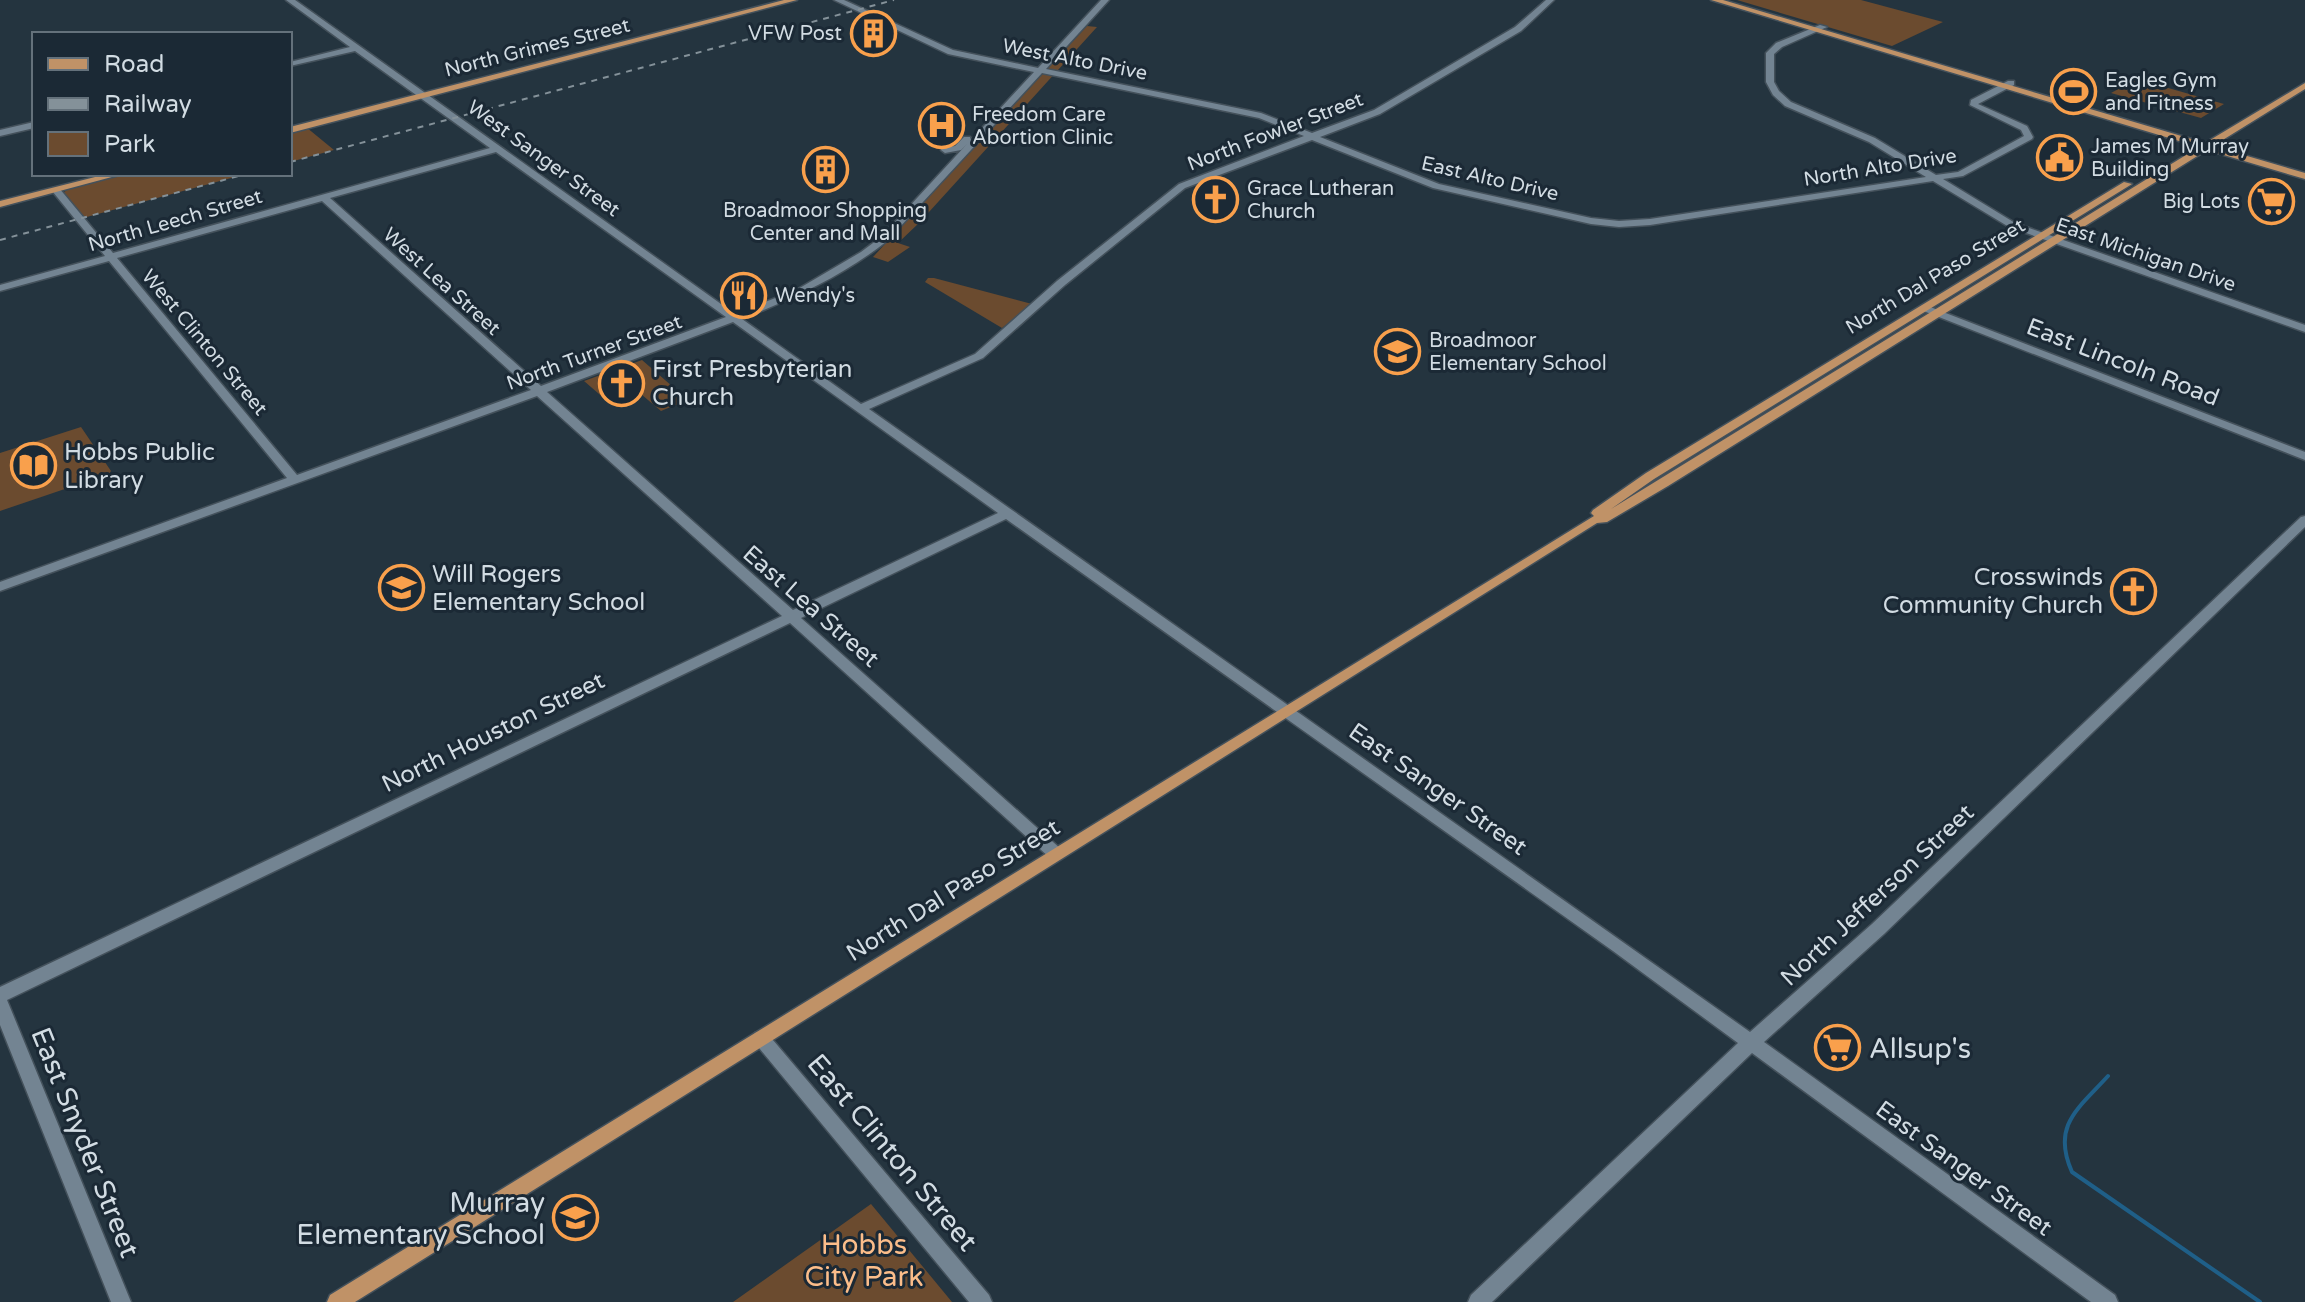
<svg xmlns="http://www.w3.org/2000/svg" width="2305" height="1302" font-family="'Varela Round',sans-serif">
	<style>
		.green { fill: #6b4b2f }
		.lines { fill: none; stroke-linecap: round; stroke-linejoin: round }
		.stream { stroke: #1f5f88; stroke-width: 4 }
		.secondary-casing { stroke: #44515b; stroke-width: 3 }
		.primary-casing { stroke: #44515b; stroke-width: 3 }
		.secondary { fill: #738492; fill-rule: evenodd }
		.primary { fill: #c09267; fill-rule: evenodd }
		.rail { stroke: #849199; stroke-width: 2; stroke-dasharray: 6 6; stroke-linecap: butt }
		.labels { text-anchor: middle; stroke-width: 6; stroke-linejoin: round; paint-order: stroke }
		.far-poi-label { font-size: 20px; fill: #d2dce3; stroke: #1b2935; text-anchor: start }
		.far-street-label { font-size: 20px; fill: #d2dce3; stroke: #1b2935 }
		.street-label { font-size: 24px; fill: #d2dce3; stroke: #1b2935 }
		.poi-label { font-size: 24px; fill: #d2dce3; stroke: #1b2935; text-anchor: start }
		.near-poi-label { font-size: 28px; fill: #d2dce3; stroke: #1b2935; text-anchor: start }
		.near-street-label { font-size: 28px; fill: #d2dce3; stroke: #1b2935 }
		.near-park-label { font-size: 28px; fill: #fbbd8a; stroke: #1b2935 }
	</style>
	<rect width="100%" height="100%" fill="#24343f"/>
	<path class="green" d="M1737 0H1861L1943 22 1892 46Z
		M1087 26 1097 27 919 223 898 243 910 247 888 262 873 257Z
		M2137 79 2224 104 2201 118 2111 93Z
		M306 127 334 150 290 162V131Z
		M126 174H246L83 218 63 193 68 189Z
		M928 278H934L1032 304 1002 328 925 282Z
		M642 360 688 400 661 411 635 389 606 400 584 381Z
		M81 427 111 471 109 474 0 511V453Z
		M871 1204 952 1302H733Z"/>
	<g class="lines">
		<path class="stream" d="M2108 1076C2079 1108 2051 1125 2072 1172L2260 1302"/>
		<defs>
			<path id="secondary" d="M286 0H295L735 314 798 289 861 252 881 237 967 144 961 150 945 153 941 150 942 148 955 146 964 137H970L971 140 1034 72 948 54 834 0H844L953 50 1038 68 1101 0H1109L1046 69 1261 113 1312 133 1374 110 1515 27 1546 0H1554L1521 31 1380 114 1320 137 1439 184 1591 218 1619 221 1650 219 1926 177 1869 142 1785 106 1773 95 1766 82V53L1776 43 1820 25 1827 27 1782 47 1774 54V82L1779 91 1791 102 1875 138 1936 175 1958 172 2024 136 2021 130 1970 105 1971 100 2008 81H2014V85L1978 104 2027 126 2033 137 2032 139 1963 176 1943 179 2015 223 2305 325V332L2009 227 1933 181 1650 225 1619 227 1591 224 1433 188 1312 140 1185 188 1065 285 983 358 869 409 1750 1032 1872 924 2301 517 2305 516V527L1884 934 1764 1042 2115 1295 2118 1302H2091L1752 1053 1492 1302H1468L1471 1295 1738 1043 1613 951 1006 519 801 618 1062 850 1064 854 1062 858H1050L790 623 7 1000 131 1302H111L0 1025V987L782 616 537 396 0 591V582L287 478 109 261 0 291V285L105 256 53 192V188H59L113 253 490 148 355 51 290 66V62L350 47ZM1042 73 1259 118 1304 136 1179 184 1057 281 975 354 861 404 742 319C794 298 843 276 887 241ZM496 152 726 317 541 386 330 198ZM322 201 531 390 297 475 117 258ZM733 322 998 513 793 610 547 392Z
				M34 122V128L0 136V130Z
				M1925 305 2305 452V460L1921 310V306Z
				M761 1031 767 1033 989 1295 992 1302H969L755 1043 752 1038 755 1033Z"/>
			<path id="primary" d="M784 0H797L290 133V127Z
				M1711 0H1723L2205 143 2305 83V89L2213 146 2305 173V179L2207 150 1668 486 1607 522 1597 523 355 1302H327L330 1295 1594 516 1591 513 1593 510 1646 473 2124 182 2132 184 1654 479 1611 509 2199 147Z
				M107 174H123L0 207V201Z"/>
		</defs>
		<use href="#secondary" class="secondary-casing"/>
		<use href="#primary" class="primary-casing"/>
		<use href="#secondary" class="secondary"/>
		<use href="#primary" class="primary"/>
		<path class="rail" d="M290 162 894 0
			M0 240 246 174"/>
	</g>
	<defs>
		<symbol id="building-ring" viewBox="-11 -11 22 22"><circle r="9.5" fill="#1b2935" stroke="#f9a04c" stroke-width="1.5"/><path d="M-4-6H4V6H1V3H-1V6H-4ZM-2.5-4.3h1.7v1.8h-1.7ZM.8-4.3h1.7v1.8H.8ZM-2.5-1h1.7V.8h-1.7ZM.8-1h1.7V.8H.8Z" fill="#f9a04c"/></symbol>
		<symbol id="stadium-ring" viewBox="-11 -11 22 22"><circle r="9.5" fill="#1b2935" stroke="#f9a04c" stroke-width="1.5"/><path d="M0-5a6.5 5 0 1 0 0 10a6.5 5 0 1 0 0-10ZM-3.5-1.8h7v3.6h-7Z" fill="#f9a04c"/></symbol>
		<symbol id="hospital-ring" viewBox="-11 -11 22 22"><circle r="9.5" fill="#1b2935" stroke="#f9a04c" stroke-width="1.5"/><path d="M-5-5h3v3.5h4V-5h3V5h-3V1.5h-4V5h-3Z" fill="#f9a04c"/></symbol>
		<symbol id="civic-ring" viewBox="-11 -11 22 22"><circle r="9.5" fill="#1b2935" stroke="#f9a04c" stroke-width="1.5"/><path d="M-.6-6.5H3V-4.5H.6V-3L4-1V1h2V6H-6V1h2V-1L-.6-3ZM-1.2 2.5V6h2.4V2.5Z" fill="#f9a04c"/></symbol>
		<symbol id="church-ring" viewBox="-11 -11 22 22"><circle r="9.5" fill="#1b2935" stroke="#f9a04c" stroke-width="1.5"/><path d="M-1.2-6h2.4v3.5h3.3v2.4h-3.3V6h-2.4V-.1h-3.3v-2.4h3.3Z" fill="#f9a04c"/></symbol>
		<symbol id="supermarket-ring" viewBox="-11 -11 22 22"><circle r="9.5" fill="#1b2935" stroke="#f9a04c" stroke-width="1.5"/><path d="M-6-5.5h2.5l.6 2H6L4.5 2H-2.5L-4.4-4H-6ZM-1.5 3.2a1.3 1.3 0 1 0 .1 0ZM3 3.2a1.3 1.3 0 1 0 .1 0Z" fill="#f9a04c"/></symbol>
		<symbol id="restaurant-ring" viewBox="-11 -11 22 22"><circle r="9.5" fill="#1b2935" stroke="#f9a04c" stroke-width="1.5"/><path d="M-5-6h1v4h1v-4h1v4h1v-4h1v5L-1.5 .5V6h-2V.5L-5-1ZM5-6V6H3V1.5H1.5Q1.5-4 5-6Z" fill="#f9a04c"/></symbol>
		<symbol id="school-ring" viewBox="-11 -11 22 22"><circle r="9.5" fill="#1b2935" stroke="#f9a04c" stroke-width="1.5"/><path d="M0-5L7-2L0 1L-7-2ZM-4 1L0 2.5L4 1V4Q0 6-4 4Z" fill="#f9a04c"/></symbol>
		<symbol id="library-ring" viewBox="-11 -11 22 22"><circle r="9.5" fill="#1b2935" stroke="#f9a04c" stroke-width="1.5"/><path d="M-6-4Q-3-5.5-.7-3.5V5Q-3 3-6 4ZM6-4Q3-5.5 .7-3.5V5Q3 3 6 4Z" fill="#f9a04c"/></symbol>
	</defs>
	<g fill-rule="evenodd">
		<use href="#building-ring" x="848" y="8" width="51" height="51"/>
		<use href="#stadium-ring" x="2048" y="66" width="51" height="51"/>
		<use href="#hospital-ring" x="916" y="100" width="51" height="51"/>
		<use href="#civic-ring" x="2034" y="132" width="51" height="51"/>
		<use href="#building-ring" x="800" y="144" width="51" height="51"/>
		<use href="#church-ring" x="1190" y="174" width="51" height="51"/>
		<use href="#supermarket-ring" x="2246" y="176" width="51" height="51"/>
		<use href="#restaurant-ring" x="718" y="270" width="51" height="51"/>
		<use href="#school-ring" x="1372" y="326" width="51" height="51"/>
		<use href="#church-ring" x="596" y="358" width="51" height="51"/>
		<use href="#library-ring" x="8" y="440" width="51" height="51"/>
		<use href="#school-ring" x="376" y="562" width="51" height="51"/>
		<use href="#church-ring" x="2108" y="566" width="51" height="51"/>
		<use href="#supermarket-ring" x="1812" y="1022" width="51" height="51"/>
		<use href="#school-ring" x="550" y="1192" width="51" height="51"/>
	</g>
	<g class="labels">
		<g class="far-poi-label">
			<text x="842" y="40" text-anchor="end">VFW Post</text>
			<text x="2105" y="87">Eagles Gym<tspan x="2105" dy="23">and Fitness</tspan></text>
			<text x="972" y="121">Freedom Care<tspan x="972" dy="23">Abortion Clinic</tspan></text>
			<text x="2091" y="153">James M Murray<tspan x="2091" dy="23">Building</tspan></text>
			<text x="1247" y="195">Grace Lutheran<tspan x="1247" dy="23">Church</tspan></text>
			<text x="2240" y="208" text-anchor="end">Big Lots</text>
			<text x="825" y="217" text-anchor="middle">Broadmoor Shopping<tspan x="825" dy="23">Center and Mall</tspan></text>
			<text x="775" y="302">Wendy's</text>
			<text x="1429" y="347">Broadmoor<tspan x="1429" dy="23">Elementary School</tspan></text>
		</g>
		<g class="far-street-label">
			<text transform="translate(537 47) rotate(-14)" y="7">North Grimes Street</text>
			<text transform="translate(1075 59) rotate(11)" y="7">West Alto Drive</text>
			<text transform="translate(1275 131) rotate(-21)" y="7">North Fowler Street</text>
			<text transform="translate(544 158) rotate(36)" y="7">West Sanger Street</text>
			<text transform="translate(1880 167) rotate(-9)" y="7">North Alto Drive</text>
			<text transform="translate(1490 178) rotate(13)" y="7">East Alto Drive</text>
			<text transform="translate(175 220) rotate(-16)" y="7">North Leech Street</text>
			<text transform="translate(2146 254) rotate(19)" y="7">East Michigan Drive</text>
			<text transform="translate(1935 276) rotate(-31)" y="7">North Dal Paso Street</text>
			<text transform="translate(442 281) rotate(42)" y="7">West Lea Street</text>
			<text transform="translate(205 342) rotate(50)" y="7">West Clinton Street</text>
			<text transform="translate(594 352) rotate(-20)" y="7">North Turner Street</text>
		</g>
		<g class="street-label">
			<text transform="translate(2123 362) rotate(21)" y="8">East Lincoln Road</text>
			<text transform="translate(811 606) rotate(41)" y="8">East Lea Street</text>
			<text transform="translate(493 732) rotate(-26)" y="8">North Houston Street</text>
			<text transform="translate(1438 789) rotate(35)" y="8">East Sanger Street</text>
			<text transform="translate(953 890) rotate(-32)" y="8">North Dal Paso Street</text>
			<text transform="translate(1877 895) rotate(-43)" y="8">North Jefferson Street</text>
			<text transform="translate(1964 1168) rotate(36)" y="8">East Sanger Street</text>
		</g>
		<g class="poi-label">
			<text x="652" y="377">First Presbyterian<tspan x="652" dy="28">Church</tspan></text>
			<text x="64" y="460">Hobbs Public<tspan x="64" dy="28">Library</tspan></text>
			<text x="432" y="582">Will Rogers<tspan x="432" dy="28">Elementary School</tspan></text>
			<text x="2103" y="585" text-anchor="end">Crosswinds<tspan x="2103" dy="28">Community Church</tspan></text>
		</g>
		<g class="near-poi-label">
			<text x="1869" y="1058">Allsup's</text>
			<text x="545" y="1212" text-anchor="end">Murray<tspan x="545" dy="32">Elementary School</tspan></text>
		</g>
		<g class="near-street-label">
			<text transform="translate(86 1142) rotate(68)" y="10">East Snyder Street</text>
			<text transform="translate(893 1152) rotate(50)" y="10">East Clinton Street</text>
		</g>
		<g class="near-park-label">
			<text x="864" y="1254">Hobbs<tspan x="864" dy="32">City Park</tspan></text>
		</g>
	</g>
	<rect x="32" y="32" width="260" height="144" fill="#1b2935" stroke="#64717b" stroke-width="2"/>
	<rect x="48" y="58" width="40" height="12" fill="#c09267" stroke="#64717b" stroke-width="2"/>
	<text x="104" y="72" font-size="24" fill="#d2dce3">Road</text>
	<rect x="48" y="98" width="40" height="12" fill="#849199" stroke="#64717b" stroke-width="2"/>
	<text x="104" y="112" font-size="24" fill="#d2dce3">Railway</text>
	<rect x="48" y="132" width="40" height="24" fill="#6b4b2f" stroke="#64717b" stroke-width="2"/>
	<text x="104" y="152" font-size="24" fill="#d2dce3">Park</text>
</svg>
